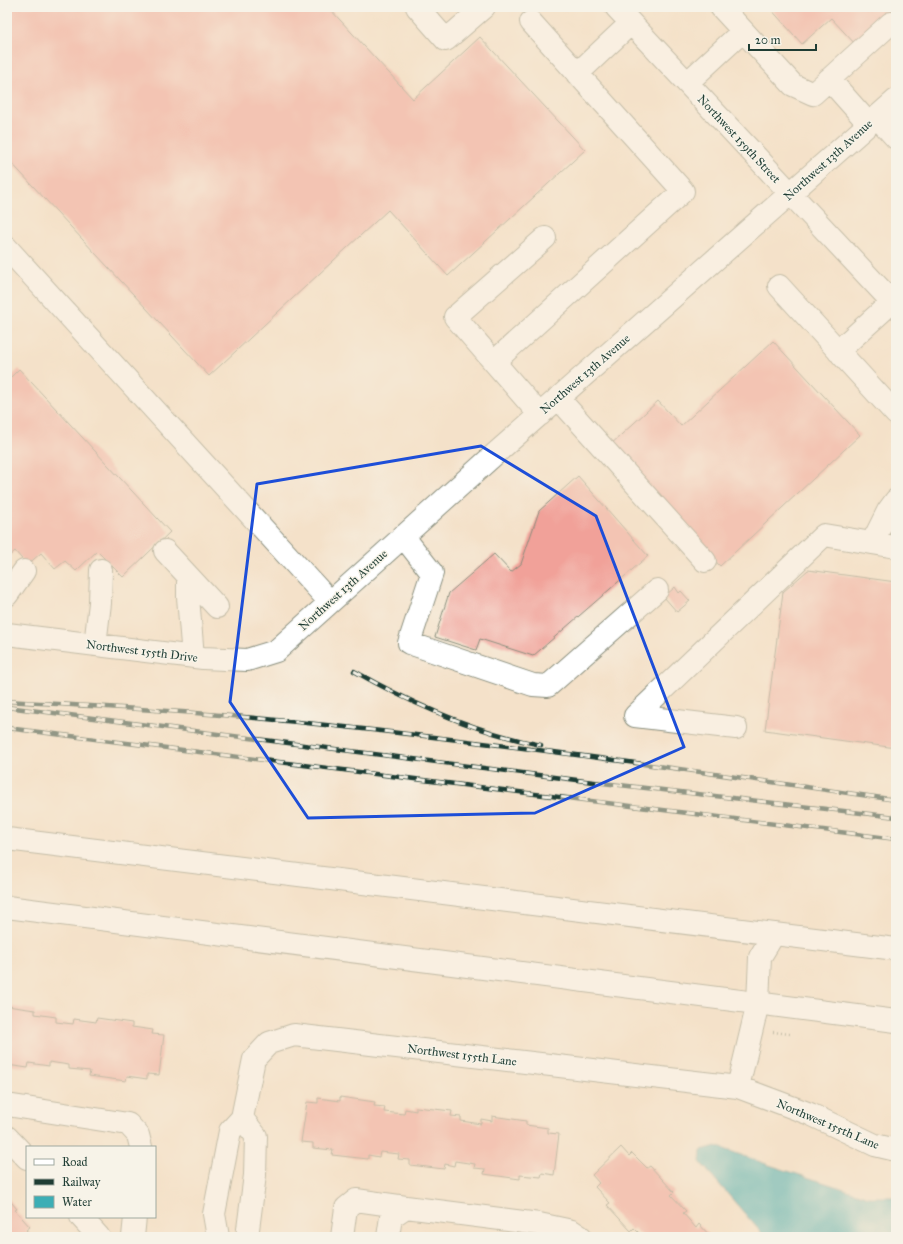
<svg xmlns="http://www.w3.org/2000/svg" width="903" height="1244" font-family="'IM FELL Great Primer',serif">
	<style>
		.water { fill: #3caeb5; stroke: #2e7674 }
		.building { fill: #f1a199 }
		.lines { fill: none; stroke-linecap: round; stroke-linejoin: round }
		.minor-casing { stroke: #8a8f7e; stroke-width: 24 }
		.major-casing { stroke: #8a8f7e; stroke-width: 24 }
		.path { stroke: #8a8f7e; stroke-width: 2.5; stroke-dasharray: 1 3; stroke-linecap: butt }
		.minor { stroke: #fff; stroke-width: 22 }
		.major { stroke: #fff; stroke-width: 22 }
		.rail-casing { stroke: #1f3d34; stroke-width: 4.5 }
		.rail { stroke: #f7f3e8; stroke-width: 3; stroke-dasharray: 9; stroke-linecap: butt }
		.marked { fill: none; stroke: #1d4ed8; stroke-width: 3; stroke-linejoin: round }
		.labels { text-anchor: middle; stroke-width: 3; stroke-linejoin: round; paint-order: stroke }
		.street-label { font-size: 12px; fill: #1f3d34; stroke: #f7f3e8 }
	</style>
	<rect width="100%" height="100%" fill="#f7f3e8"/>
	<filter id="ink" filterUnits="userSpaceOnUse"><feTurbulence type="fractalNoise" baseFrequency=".025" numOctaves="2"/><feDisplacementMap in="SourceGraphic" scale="8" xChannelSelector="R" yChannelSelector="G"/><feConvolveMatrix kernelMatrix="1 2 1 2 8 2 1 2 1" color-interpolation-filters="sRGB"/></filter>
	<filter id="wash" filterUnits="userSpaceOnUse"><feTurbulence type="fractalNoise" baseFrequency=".012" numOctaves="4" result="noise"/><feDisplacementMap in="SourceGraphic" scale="16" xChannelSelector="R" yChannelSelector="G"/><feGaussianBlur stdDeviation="0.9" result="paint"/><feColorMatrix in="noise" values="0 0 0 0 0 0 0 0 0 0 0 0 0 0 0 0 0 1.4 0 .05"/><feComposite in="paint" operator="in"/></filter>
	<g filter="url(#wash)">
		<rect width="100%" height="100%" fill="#f4e1c9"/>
		<path class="water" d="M716 1146 769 1165 869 1197H896V1237H765L700 1162 701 1150Z"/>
		<g id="blocks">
			<path class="building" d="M7 7H328L413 99 480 37 585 150 448 276 388 210 209 376 7 158Z
				M769 7H896V9L856 45 831 18 802 44Z
				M773 341 860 435 720 566 609 446 658 401 681 426Z
				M19 369 170 532 123 577 97 551 76 571 65 561 55 569 41 553 27 565 15 551 7 558V381Z
				M578 476 648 556 533 656 480 639 476 650 435 637 449 593 494 554 511 572 521 564 539 511Z
				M808 570 896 582V748L765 730 783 592Z
				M675 587 679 593 681 591 690 601 677 612 664 597Z
				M7 1006 35 1010V1014L56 1017V1022L73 1024 74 1019 96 1022 97 1018 132 1023V1027L153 1030 152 1034 164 1035 159 1075 147 1074V1079L127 1076 126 1081 89 1076 90 1071 69 1069V1065L49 1062V1066L29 1063 28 1068 7 1065Z
				M340 1097 375 1102 374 1106 385 1107 384 1112 404 1114 405 1109 416 1111V1107L452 1111 451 1116 461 1117V1121L481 1124V1119L492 1121V1116L526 1121V1125L548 1128V1133L559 1134 554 1175 542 1173 541 1177 520 1175V1179L484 1174 485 1169 474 1168 475 1164 455 1161 454 1166 445 1164 444 1169 410 1165V1160L398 1159 399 1154 380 1152 379 1157 368 1155V1159L332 1155 333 1150 313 1148V1143L301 1142 307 1102 318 1103V1098L340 1101Z
				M621 1147 629 1156 632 1153 647 1168 650 1166 674 1192 671 1195 686 1211 683 1213 696 1228 699 1224 711 1237H643L634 1228 631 1231 607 1205 610 1203 595 1187 599 1183 592 1175Z
				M7 1197 17 1209 15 1210 30 1227 26 1230 33 1237H7Z"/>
		</g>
	</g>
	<g filter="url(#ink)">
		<use href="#blocks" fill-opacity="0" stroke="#8a8f7e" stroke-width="1"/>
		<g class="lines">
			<defs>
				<path id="minor" d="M417 7 446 40 484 7
					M616 7 896 306
					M721 7 793 85 813 94 891 23
					M577 74 631 23
					M829 79 869 124
					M687 83 743 31
					M877 117 896 138
					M7 248 330 602
					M779 286 896 414
					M838 351 892 302
					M494 362 683 191 531 22
					M558 398 705 561
					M540 415 455 317 545 238
					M403 536 432 573 409 643 533 685 548 686 657 590
					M872 543 888 511 896 500
					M165 551 217 607
					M188 576V597L193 657
					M7 595 24 571
					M7 634 203 658 247 660 276 651 495 454 896 100
					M95 645 100 603 101 570
					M736 728 635 716 824 535 896 547
					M738 1087 758 1003 760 957 774 934
					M7 1105 128 1124 138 1135 141 1147
					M242 1118 256 1136 255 1175 247 1237
					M7 1137 27 1158
					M81 1217 99 1237
					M133 1237 135 1217
					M218 1237 214 1214 230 1131 242 1118 254 1059 269 1043 294 1035 738 1087 810 1114 875 1145 896 1150
					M342 1237 346 1208 356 1200 406 1207
					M388 1237 391 1217 406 1207 539 1224 572 1231 581 1237"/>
				<path id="major" d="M7 839 896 949
					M7 907 896 1021"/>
			</defs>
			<use href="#minor" class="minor-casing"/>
			<use href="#major" class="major-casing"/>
			<path class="path" d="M773 1032 790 1034"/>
			<use href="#minor" class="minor"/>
			<use href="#major" class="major"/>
			<defs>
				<path id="rail" d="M354 671C412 704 475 732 541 745
					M7 701C110 707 214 713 316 724 510 744 703 772 896 800
					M7 707 585 781 896 817
					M7 728 896 839"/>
			</defs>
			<use href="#rail" class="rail-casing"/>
			<use href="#rail" class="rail"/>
		</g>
	</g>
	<path d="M0 0H903V1244H0ZM481 446 596 516 684 747 535 813 308 818 230 702 257 484Z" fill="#f4e1c9" fill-opacity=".55" fill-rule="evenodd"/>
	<path class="marked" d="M481 446 596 516 684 747 535 813 308 818 230 702 257 484Z"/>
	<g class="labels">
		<g class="street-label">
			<text transform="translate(739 139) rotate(47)" y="4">Northwest 159th Street</text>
			<text transform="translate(828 160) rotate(-42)" y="4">Northwest 13th Avenue</text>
			<text transform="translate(585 374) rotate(-41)" y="4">Northwest 13th Avenue</text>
			<text transform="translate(343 590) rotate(-42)" y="4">Northwest 13th Avenue</text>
			<text transform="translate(142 651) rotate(7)" y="4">Northwest 155th Drive</text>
			<text transform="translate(462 1055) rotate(7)" y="4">Northwest 155th Lane</text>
			<text transform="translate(828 1124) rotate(23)" y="4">Northwest 155th Lane</text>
		</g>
	</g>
	<rect width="903" height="1244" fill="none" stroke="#f7f3e8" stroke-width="24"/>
	<rect x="26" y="1146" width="130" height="72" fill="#f7f3e8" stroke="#a1aaa0"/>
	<rect x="34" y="1159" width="20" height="6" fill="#ffffff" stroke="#a1aaa0"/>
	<text x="62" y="1166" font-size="12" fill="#1f3d34">Road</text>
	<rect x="34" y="1179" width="20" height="6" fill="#1f3d34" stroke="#a1aaa0"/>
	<text x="62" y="1186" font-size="12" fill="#1f3d34">Railway</text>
	<rect x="34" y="1196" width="20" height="12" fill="#3caeb5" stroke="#a1aaa0"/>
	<text x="62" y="1206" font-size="12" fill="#1f3d34">Water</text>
	<path d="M749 44v6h67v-6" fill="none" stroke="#1f3d34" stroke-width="2"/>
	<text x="755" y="44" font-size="12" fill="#1f3d34" stroke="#f7f3e8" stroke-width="3" paint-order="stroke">20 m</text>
</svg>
